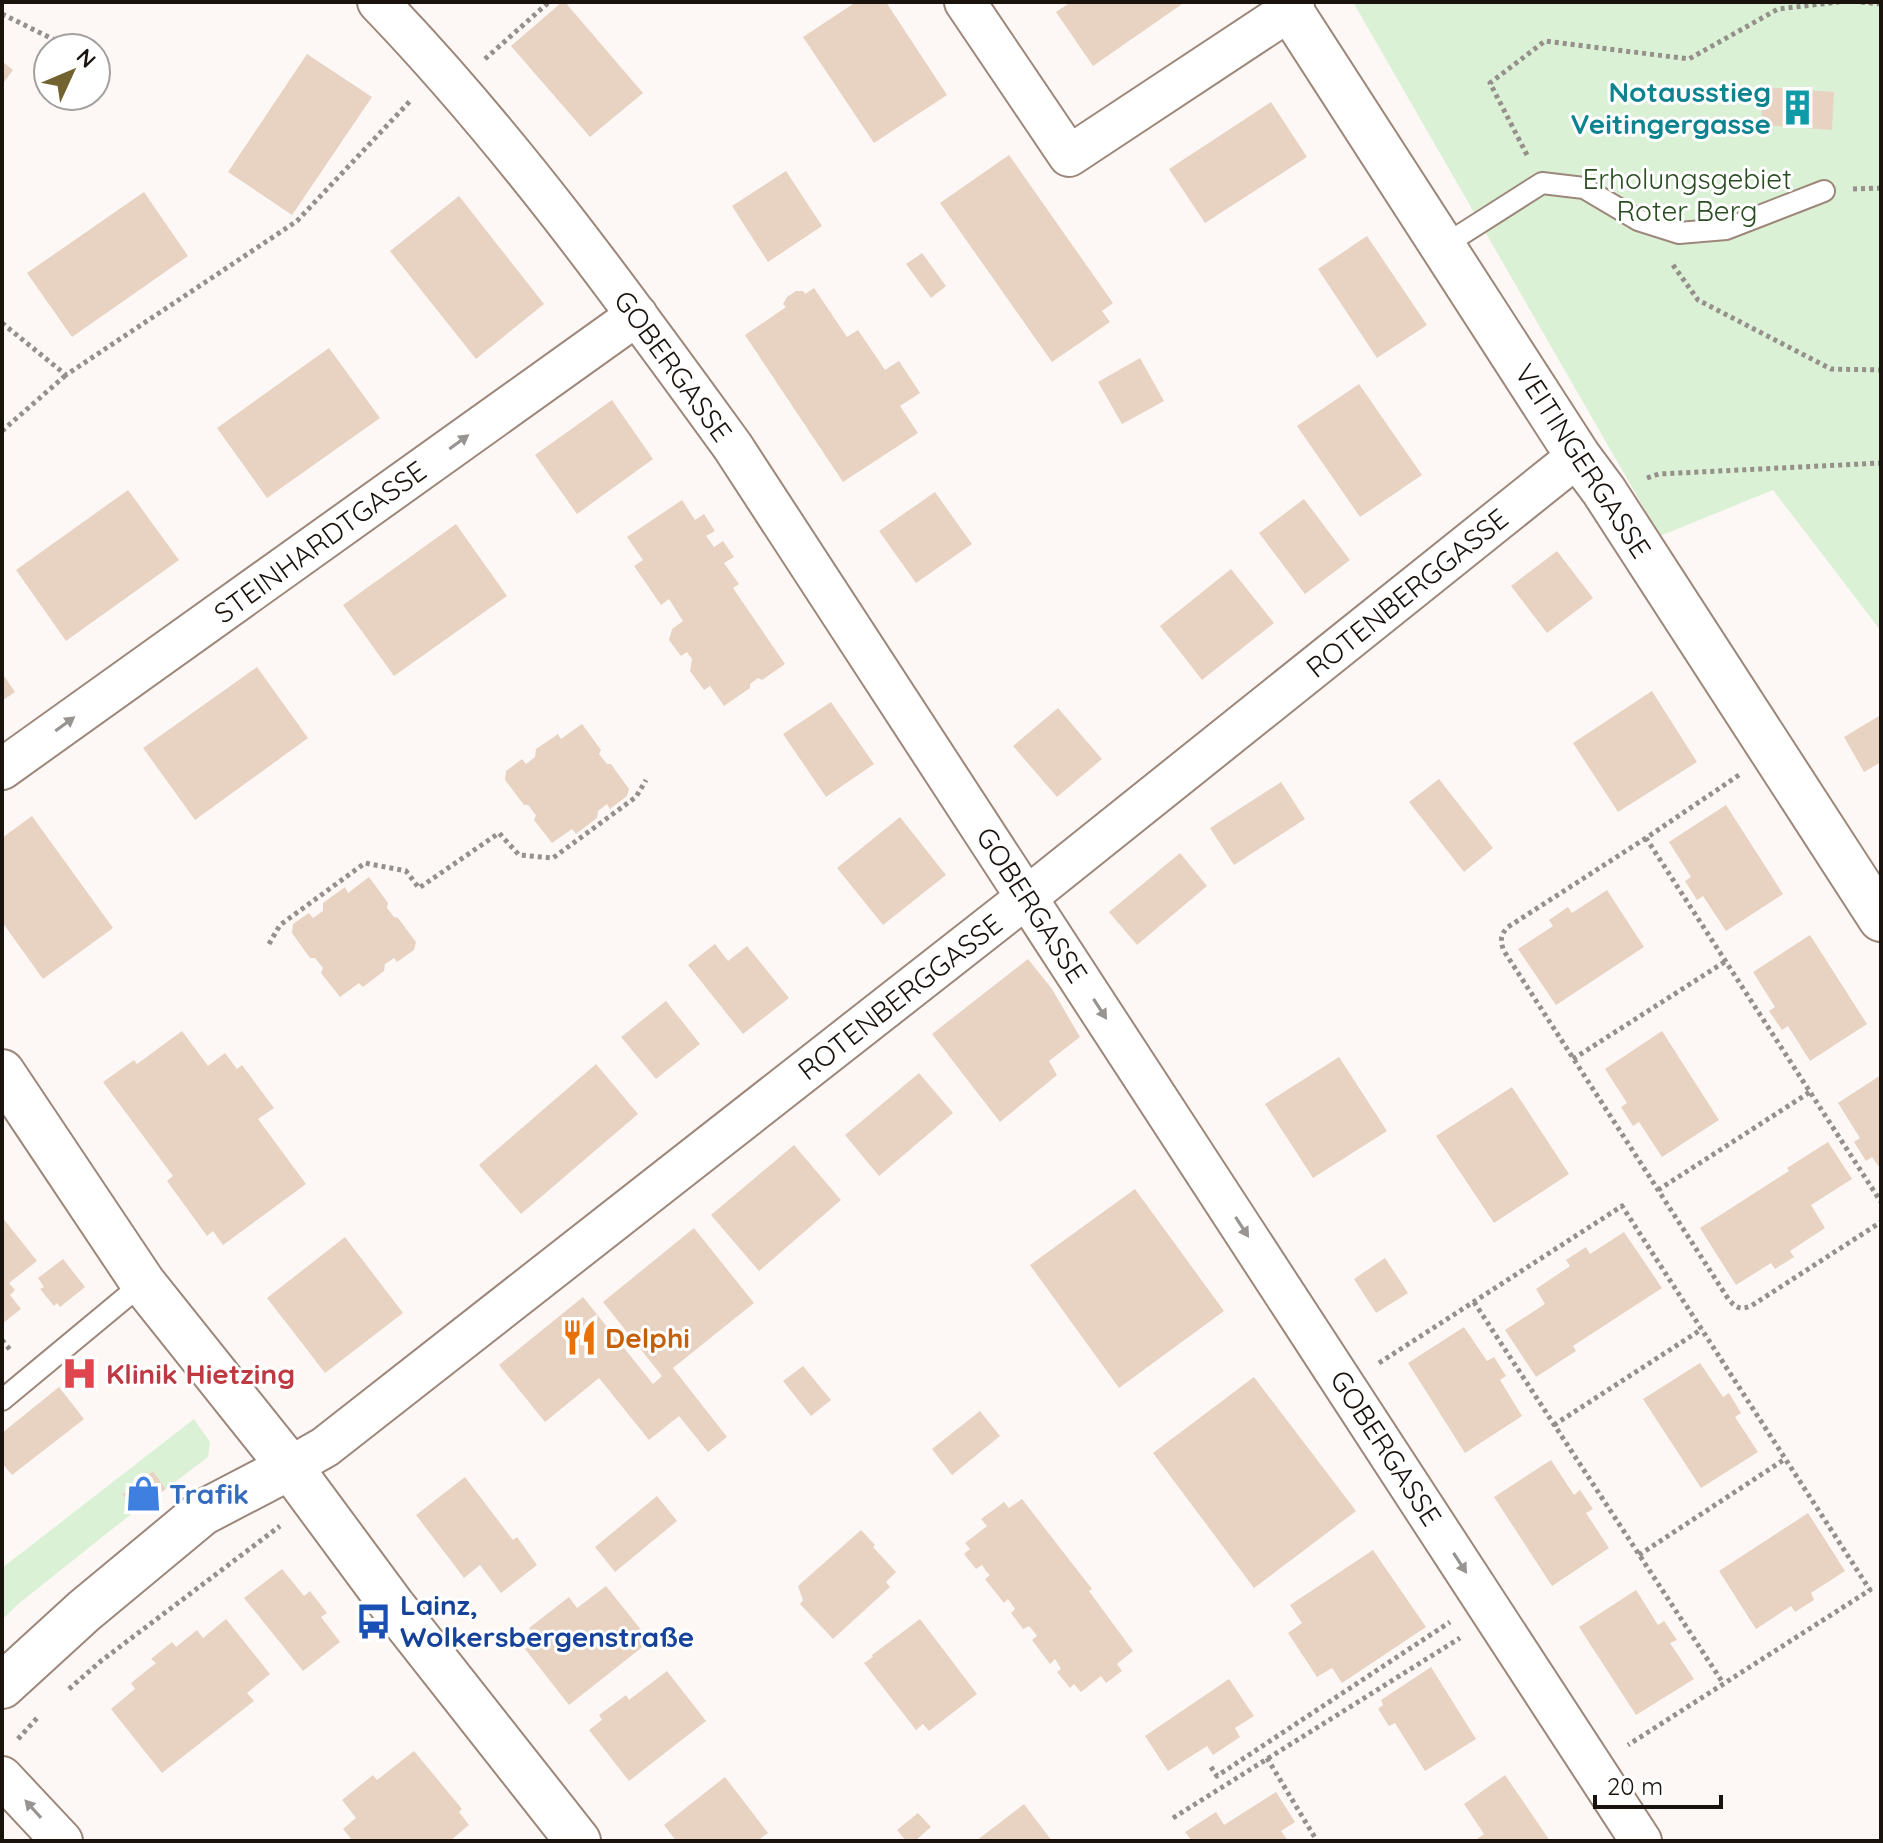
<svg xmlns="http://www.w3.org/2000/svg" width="1883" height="1843" font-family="Quicksand,sans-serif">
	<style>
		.green { fill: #daf1d5 }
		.building { fill: #e8d3c2 }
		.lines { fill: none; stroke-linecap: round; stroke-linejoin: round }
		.service-casing { stroke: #9d877a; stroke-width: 24 }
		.minor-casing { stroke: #9d877a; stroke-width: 44 }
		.tertiary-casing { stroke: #9d877a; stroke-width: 48 }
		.path { stroke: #96908c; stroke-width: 5; stroke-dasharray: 4 4; stroke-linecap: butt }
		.service { stroke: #fff; stroke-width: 20 }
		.minor { stroke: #fff; stroke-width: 40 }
		.tertiary { stroke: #fff; stroke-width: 44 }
		.oneway { fill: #989492 }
		.labels { text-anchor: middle; stroke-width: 6; stroke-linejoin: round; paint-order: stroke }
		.culture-label { font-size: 28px; font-weight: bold; fill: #0d838f; stroke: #fff; text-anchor: end }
		.park-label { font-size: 28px; fill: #294c20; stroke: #fff }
		.street-label { font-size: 28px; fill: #1a120d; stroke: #fff }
		.food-label { font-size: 28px; font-weight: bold; fill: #c56008; stroke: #fff; text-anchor: start }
		.health-label { font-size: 28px; font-weight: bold; fill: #be3a42; stroke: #fff; text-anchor: start }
		.shop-label { font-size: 28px; font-weight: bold; fill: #366cbe; stroke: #fff; text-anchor: start }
		.transit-label { font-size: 28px; font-weight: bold; fill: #164399; stroke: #fff; text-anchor: start }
	</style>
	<rect width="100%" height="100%" fill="#fdf8f5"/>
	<path class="green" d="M1353 2H1881V631L1773 490 1660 536Z
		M194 1419 210 1442 208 1457 166 1489 153 1471 122 1493 135 1511 17 1605 2 1620V1568Z"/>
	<path class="building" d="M562 2H565L643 93 590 137 511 46Z
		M856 2H886L947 95 874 143 803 37Z
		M1071 2H1185L1093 66 1056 12Z
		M307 54 372 97 292 215 228 172Z
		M2 61 13 70 2 85Z
		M1763 87 1834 92 1832 130 1761 125Z
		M1271 102 1307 157 1205 223 1169 169Z
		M1009 155 1113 303 1102 311 1110 322 1052 362 940 203Z
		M786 171 822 226 768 262 732 206Z
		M144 192 188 256 72 337 27 273Z
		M459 196 544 304 476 359 390 251Z
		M1367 236 1427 325 1377 358 1318 269Z
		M922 253 946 286 931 298 906 264Z
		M814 288 847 337 858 330 885 370 899 361 920 393 900 406 918 433 843 482 745 335 786 307 783 304 787 297 796 291H803L805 294Z
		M329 348 380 418 267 498 217 428Z
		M1140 358 1164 401 1122 424 1098 382Z
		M1359 384 1422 475 1360 517 1297 426Z
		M612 400 653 459 577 514 535 455Z
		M128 490 179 560 66 641 16 570Z
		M935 492 972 544 916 583 879 531Z
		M1304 499 1350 560 1305 594 1259 533Z
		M682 500 695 520 704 514 715 531 706 536 714 547 723 541 734 557 724 563 739 584 733 588 785 664 762 680 758 678 750 684V688L724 706 710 686 704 690 690 671 692 659 687 652 681 656 669 640 672 629 683 621 669 599 661 605 634 566 643 560 627 537Z
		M456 524 507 596 394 676 343 605Z
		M1557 551 1593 598 1547 633 1511 586Z
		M1231 569 1274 623 1202 680 1160 626Z
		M257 667 308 738 195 820 143 748Z
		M2 673 15 692 2 701Z
		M1652 691 1697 762 1618 812 1573 743Z
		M831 702 874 764 826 797 783 734Z
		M1058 708 1102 759 1057 797 1013 746Z
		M1879 716 1881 721V762L1864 772 1844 737Z
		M582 724 601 750 599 754 607 764H611L629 789 627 796 610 809 607 804 598 811 597 818 576 834 572 829 552 843 534 820 536 815 528 805H524L505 780 506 771 522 759 526 764 535 757 536 749 558 734 561 739Z
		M1439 779 1493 848 1464 872 1409 802Z
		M1281 782 1305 819 1234 865 1210 828Z
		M1726 805 1783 894 1726 931 1703 896 1697 900 1685 881 1691 877 1669 842Z
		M32 816 113 928 43 979 2 922V838Z
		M900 817 946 875 883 925 837 868Z
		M1180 853 1207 886 1137 945 1109 912Z
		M369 877 388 903 387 908 394 917 398 918 416 942 414 950 397 962 394 958 385 964 384 971 363 987 359 983 340 997 321 973 323 968 315 958H310L292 933 293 924 309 913 313 918 323 911V903L345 887 348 893Z
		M1607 890 1644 947 1556 1005 1518 949 1553 926 1549 920 1568 907 1572 913Z
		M1810 935 1867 1024 1810 1061 1788 1026 1782 1030 1769 1011 1775 1007 1753 972Z
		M715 944 728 961 747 946 789 998 743 1034 688 965Z
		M1028 959 1052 989 1080 1037 1049 1061 1057 1075 1000 1122 932 1034Z
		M666 1001 700 1044 656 1079 621 1037Z
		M182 1031 208 1066 225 1053 237 1069 242 1065 274 1108 258 1119 306 1184 223 1245 213 1231 207 1236 167 1181 173 1176 103 1082 134 1060 137 1064Z
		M1662 1031 1719 1120 1662 1157 1639 1122 1633 1126 1621 1107 1627 1103 1605 1069Z
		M1339 1057 1387 1131 1313 1178 1265 1104Z
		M596 1064 638 1114 521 1214 479 1165Z
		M919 1073 953 1113 879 1176 845 1135Z
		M1881 1075V1170L1872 1157 1866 1161 1854 1142 1860 1138 1838 1103Z
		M1512 1087 1569 1174 1494 1223 1436 1136Z
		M1828 1142 1852 1179 1811 1205 1825 1228 1790 1251 1794 1257 1775 1269 1771 1263 1736 1285 1700 1228 1789 1171 1787 1168Z
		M794 1145 841 1200 759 1271 711 1215Z
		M1135 1189 1224 1311 1119 1388 1030 1265Z
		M2 1217 37 1261 9 1283 15 1290 10 1295 21 1309 2 1324Z
		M694 1228 754 1303 673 1368 727 1437 708 1452 679 1416 649 1440 599 1378 545 1422 499 1365 583 1297 653 1384 662 1376 603 1302Z
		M1624 1232 1662 1288 1573 1346 1576 1351 1536 1377 1505 1330 1545 1304 1536 1289 1570 1266 1566 1260 1586 1247 1590 1254Z
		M345 1237 403 1313 325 1373 267 1298Z
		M1385 1258 1408 1293 1376 1313 1354 1279Z
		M63 1259 85 1287 60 1307 57 1303 54 1306 40 1289 44 1287 38 1278Z
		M1464 1327 1487 1361 1494 1357 1506 1376 1500 1380 1522 1416 1465 1453 1408 1363Z
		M1700 1363 1723 1397 1729 1393 1741 1413 1735 1417 1758 1452 1701 1488 1643 1399Z
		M803 1366 831 1400 811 1416 783 1381Z
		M1254 1377 1356 1511 1254 1588 1153 1453Z
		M59 1387 84 1419 12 1475 2 1463V1433Z
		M980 1411 1000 1436 952 1475 932 1449Z
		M1551 1460 1574 1495 1580 1490 1593 1509 1586 1513 1609 1548 1552 1586 1494 1497Z
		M153 1471 166 1489 135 1511 122 1494Z
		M465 1477 513 1540 517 1537 537 1565 501 1593 480 1565 464 1578 416 1515Z
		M657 1496 677 1521 615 1572 595 1547Z
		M1022 1499 1092 1589 1089 1591 1133 1651 1117 1664 1122 1671 1106 1683 1101 1676 1081 1692 1074 1684 1070 1688 1057 1672 1061 1669 1055 1659 1050 1664 1032 1640 1037 1636 1035 1633 1029 1626 1023 1629 1011 1613 1015 1609 1008 1599 1004 1603 985 1579 990 1575 986 1571 982 1565 976 1569 964 1554 970 1549 965 1543 987 1526 981 1519 1004 1502 1009 1508Z
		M1808 1513 1845 1571 1811 1593 1814 1600 1795 1612 1791 1606 1756 1629 1719 1571Z
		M861 1530 875 1545 873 1547 896 1572 886 1582 890 1587 833 1639 800 1604 803 1600 798 1586Z
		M1373 1550 1426 1627 1342 1683 1332 1668 1317 1677 1288 1633 1302 1623 1290 1605Z
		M282 1569 304 1596 310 1591 327 1613 321 1617 340 1642 303 1671 244 1598Z
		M606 1586 650 1641 569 1705 525 1649 538 1639 529 1628 569 1597 577 1608Z
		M1636 1590 1658 1625 1664 1621 1677 1640 1670 1643 1694 1679 1636 1715 1579 1627Z
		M226 1619 270 1674 247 1693 254 1701 162 1773 111 1709 135 1689 131 1683 156 1663 151 1659 172 1642 176 1647 197 1630 203 1638Z
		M920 1619 977 1694 929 1731 923 1724 916 1730 864 1663 873 1657 872 1655Z
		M1431 1667 1476 1739 1425 1771 1395 1723 1389 1726 1378 1709 1383 1705 1381 1700Z
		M667 1671 706 1721 629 1781 589 1730 602 1720 599 1715 626 1695 629 1700Z
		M1229 1679 1254 1716 1235 1728 1240 1737 1213 1755 1207 1746 1168 1771 1145 1736Z
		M414 1751 462 1809 459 1812 469 1825 450 1841H353L343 1829 356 1818 342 1800 373 1775 377 1780Z
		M1505 1775 1550 1841H1474L1484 1834 1464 1804Z
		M725 1777 768 1833 757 1841H676L664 1825Z
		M1276 1792 1295 1822 1281 1831 1288 1841H1192L1185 1832 1216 1812 1224 1825Z
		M1024 1804 1052 1841H976Z
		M918 1813 931 1827 915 1841H906L897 1830Z"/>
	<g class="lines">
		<defs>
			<path id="service" d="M1443 246 1542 183 1584 188 1638 220 1679 233 1726 229 1824 191
				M2 1400 143 1283"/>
			<path id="minor" d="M378 2C510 139 622 294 733 447L1641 1841
				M965 2 1069 156 1290 10 1294 2
				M2 769 637 315
				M290 1467 325 1447 1027 897 1578 456
				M2 1777 62 1841"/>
			<path id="tertiary" d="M1285 2 1578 456 1604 491 1881 919
				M2 1072 143 1283 290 1467 392 1605 578 1841
				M2 1686 84 1611 202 1513 290 1467"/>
		</defs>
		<use href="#service" class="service-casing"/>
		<use href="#minor" class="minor-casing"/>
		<use href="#tertiary" class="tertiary-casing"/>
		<path class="path" d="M1861 2 1881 4
			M2 14 67 46H96
			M485 59 549 2
			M1527 155 1490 83 1545 41 1689 59 1778 9 1839 2
			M1853 189 1881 188
			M1673 265 1698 300 1831 369 1881 370
			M2 323 66 375 297 221 411 100
			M2 431 66 375
			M1647 478 1659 474 1881 463
			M1739 775 1646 838 1881 1202
			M1646 838 1508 927C1500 935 1500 941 1504 951L1729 1300C1736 1308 1741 1310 1751 1306L1881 1222
			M269 944 280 925 365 863 406 871 419 888 499 833 519 855 553 858 636 797 646 780
			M1573 1059 1726 961
			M1658 1190 1810 1092
			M1474 1302 1723 1683
			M2 1340 11 1351
			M1379 1363 1622 1206 1870 1590 1628 1745
			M1554 1425 1702 1329
			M1639 1555 1785 1459
			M69 1689 101 1661 280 1526
			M18 1739 38 1717
			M1267 1758 1317 1841
			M1211 1767 1217 1776 1450 1622
			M1173 1818 1460 1638"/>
		<use href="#service" class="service"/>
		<use href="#minor" class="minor"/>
		<use href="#tertiary" class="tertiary"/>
	</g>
	<defs><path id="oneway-solid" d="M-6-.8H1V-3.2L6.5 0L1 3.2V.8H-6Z" transform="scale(2)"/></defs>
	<g class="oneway">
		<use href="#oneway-solid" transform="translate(459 442) rotate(-36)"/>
		<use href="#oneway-solid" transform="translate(65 724) rotate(-36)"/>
		<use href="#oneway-solid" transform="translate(1100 1009) rotate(57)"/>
		<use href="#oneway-solid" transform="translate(1242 1227) rotate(57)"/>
		<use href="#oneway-solid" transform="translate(1460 1563) rotate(57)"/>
		<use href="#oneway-solid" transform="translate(33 1809) rotate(-132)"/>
	</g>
	<defs>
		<symbol id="building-bare" viewBox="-9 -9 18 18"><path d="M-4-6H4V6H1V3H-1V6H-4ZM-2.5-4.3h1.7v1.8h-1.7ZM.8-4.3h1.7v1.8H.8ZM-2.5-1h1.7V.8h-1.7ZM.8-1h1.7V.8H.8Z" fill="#0f9aa8" stroke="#fff" stroke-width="2.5" paint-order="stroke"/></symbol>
		<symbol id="restaurant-bare" viewBox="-9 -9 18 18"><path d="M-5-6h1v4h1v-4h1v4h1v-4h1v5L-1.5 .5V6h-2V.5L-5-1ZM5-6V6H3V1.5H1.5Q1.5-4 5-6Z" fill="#e8710a" stroke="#fff" stroke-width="2.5" paint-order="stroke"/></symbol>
		<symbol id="hospital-bare" viewBox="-9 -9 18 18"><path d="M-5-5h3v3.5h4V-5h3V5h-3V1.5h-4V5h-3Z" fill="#e0444e" stroke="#fff" stroke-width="2.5" paint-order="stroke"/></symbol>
		<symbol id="shop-bare" viewBox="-9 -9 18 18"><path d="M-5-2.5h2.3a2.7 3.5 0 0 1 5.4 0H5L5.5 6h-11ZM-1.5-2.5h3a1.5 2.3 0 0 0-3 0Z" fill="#3f7fe0" stroke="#fff" stroke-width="2.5" paint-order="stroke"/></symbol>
		<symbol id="bus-bare" viewBox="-9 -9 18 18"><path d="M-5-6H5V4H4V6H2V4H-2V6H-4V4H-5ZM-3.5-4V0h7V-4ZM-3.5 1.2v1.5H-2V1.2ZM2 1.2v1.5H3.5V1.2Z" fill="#1a4fb4" stroke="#fff" stroke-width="2.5" paint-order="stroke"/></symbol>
	</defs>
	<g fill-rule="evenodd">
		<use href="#building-bare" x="1772" y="82" width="51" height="51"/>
		<use href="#restaurant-bare" x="554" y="1312" width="51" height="51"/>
		<use href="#hospital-bare" x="54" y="1348" width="51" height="51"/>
		<use href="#shop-bare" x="118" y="1468" width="51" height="51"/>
		<use href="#bus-bare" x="348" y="1596" width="51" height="51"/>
	</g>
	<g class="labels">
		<g class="culture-label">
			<text x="1771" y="102">Notausstieg<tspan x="1771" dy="32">Veitingergasse</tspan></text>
		</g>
		<g class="park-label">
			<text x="1687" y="189">Erholungsgebiet<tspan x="1687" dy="32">Roter Berg</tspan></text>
		</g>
		<g class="street-label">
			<text transform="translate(673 366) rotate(54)" y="10">GOBERGASSE</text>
			<text transform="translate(1583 461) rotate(57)" y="10">VEITINGERGASSE</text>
			<text transform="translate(320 542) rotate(-36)" y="10">STEINHARDTGASSE</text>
			<text transform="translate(1407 593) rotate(-39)" y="10">ROTENBERGGASSE</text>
			<text transform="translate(1032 905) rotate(57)" y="10">GOBERGASSE</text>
			<text transform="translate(900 997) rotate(-38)" y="10">ROTENBERGGASSE</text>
			<text transform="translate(1386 1448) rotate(57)" y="10">GOBERGASSE</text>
		</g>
		<g class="food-label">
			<text x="605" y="1348">Delphi</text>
		</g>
		<g class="health-label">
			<text x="106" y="1384">Klinik Hietzing</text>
		</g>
		<g class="shop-label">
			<text x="169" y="1504">Trafik</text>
		</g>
		<g class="transit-label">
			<text x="400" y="1615">Lainz,<tspan x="400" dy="32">Wolkersbergenstraße</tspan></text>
		</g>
	</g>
	<rect width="1883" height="1843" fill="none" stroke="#1a120d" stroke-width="8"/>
	<g transform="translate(72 72) rotate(46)"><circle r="38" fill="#ffffff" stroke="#a3a09e" stroke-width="2"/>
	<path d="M0-6L14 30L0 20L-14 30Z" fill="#726330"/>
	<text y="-12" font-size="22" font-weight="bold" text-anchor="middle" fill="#1a120d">N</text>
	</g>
	<path d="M1595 1795v12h126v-12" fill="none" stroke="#1a120d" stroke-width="4"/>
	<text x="1607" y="1795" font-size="24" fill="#1a120d" stroke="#ffffff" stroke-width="6" paint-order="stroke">20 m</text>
</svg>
